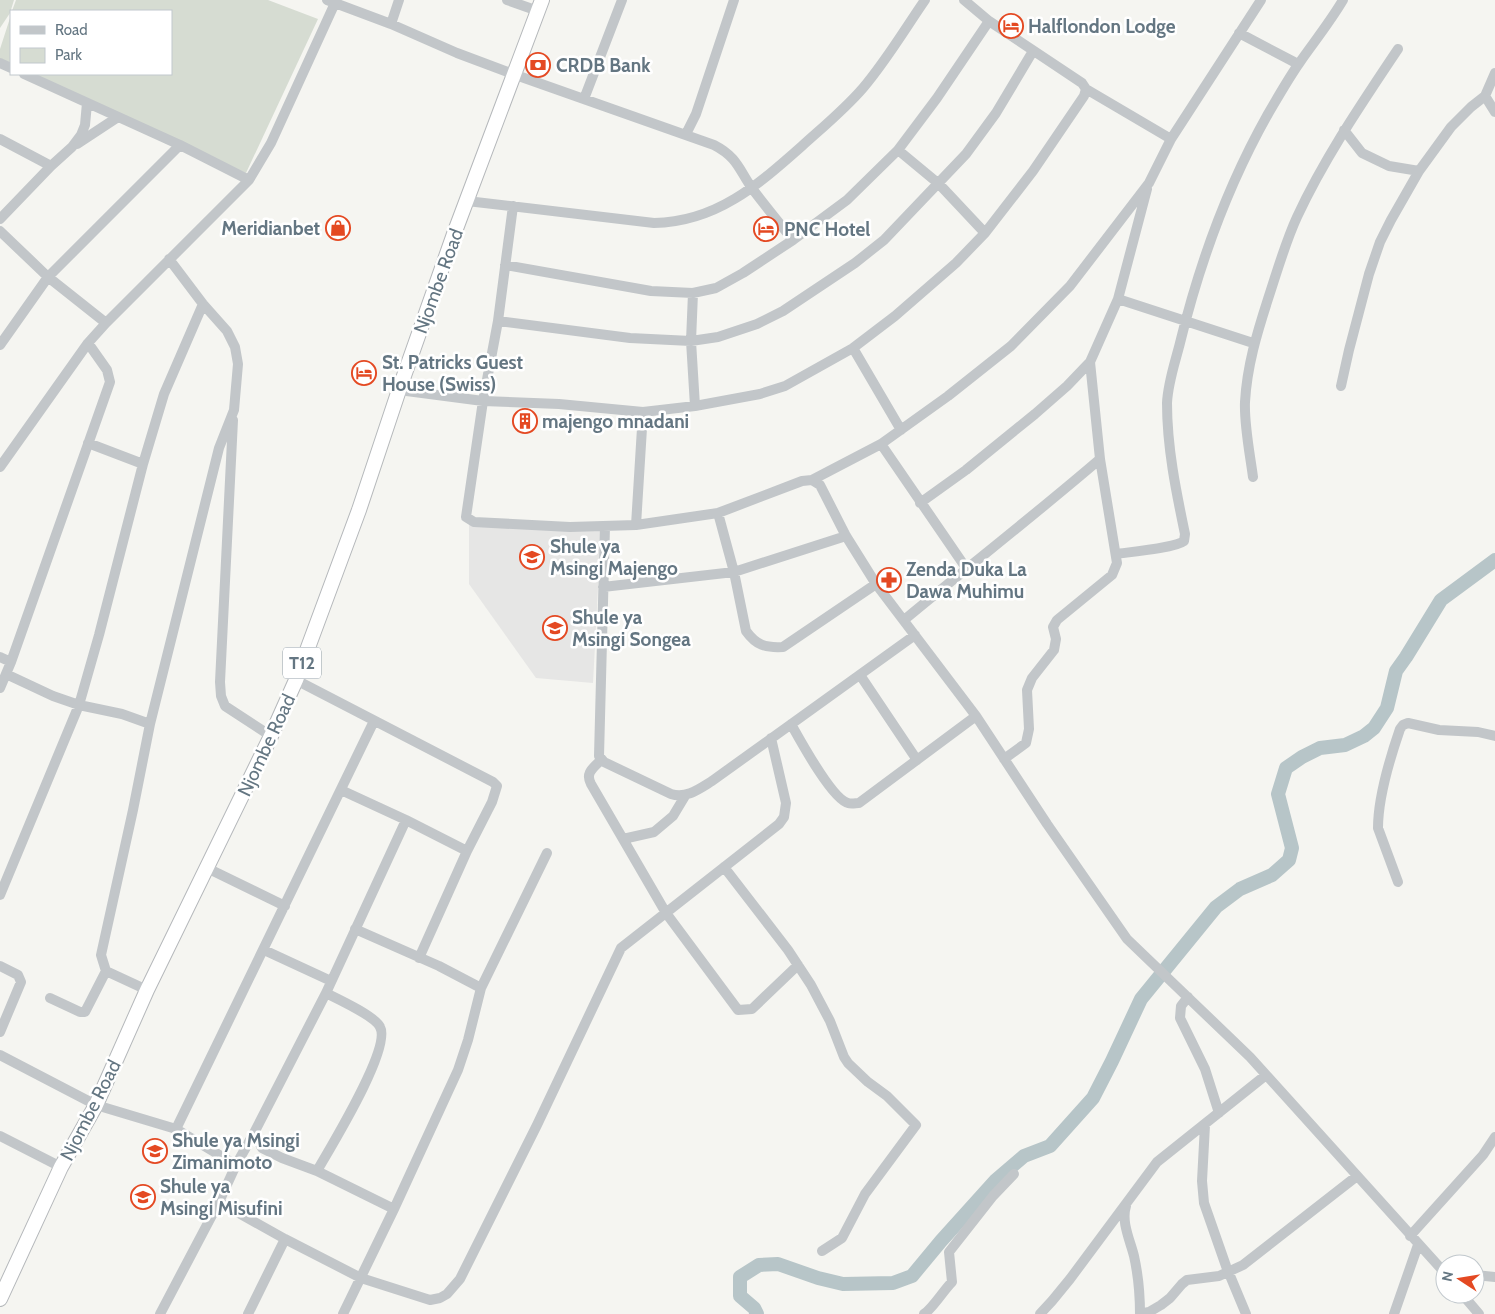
<svg xmlns="http://www.w3.org/2000/svg" width="1495" height="1314" font-family="Cabin,sans-serif">
	<style>
		.built { fill: #e6e6e5 }
		.green { fill: #d6dcd2 }
		.lines { fill: none; stroke-linecap: round; stroke-linejoin: round }
		.river { stroke: #b7c5c8; stroke-width: 14 }
		.highway-casing { stroke: #b5b8bb; stroke-width: 16 }
		.minor { stroke: #c2c6c9; stroke-width: 10 }
		.highway { stroke: #fff; stroke-width: 14 }
		.labels { text-anchor: middle; stroke-width: 5; stroke-linejoin: round; paint-order: stroke }
		.shield { fill: #fff; stroke: #929fa8; stroke-width: 1 }
		.shield-label { font-size: 18px; font-weight: bold; fill: #647682 }
		.poi-label { font-size: 19px; font-weight: bold; fill: #647682; stroke: #fff; text-anchor: start }
		.street-label { font-size: 19px; fill: #647682; stroke: #fff }
	</style>
	<rect width="100%" height="100%" fill="#f5f5f1"/>
	<path class="built" d="M469 522 601 531 593 683 536 678 469 584Z"/>
	<path class="green" d="M0 0H14L10 13 0 28Z
		M16 0H268L318 19 246 173 19 74H171V11H12Z
		M11 15V71L0 66V49Z"/>
	<g class="lines">
		<path class="river" d="M757 1314 754 1308 740 1296V1277L759 1265 778 1264 818 1278 843 1284 893 1283 912 1276 941 1241 996 1180 1024 1156 1050 1146 1093 1098 1112 1061 1141 999 1216 907 1240 889 1272 875 1289 860 1292 848 1278 794 1286 768 1302 757 1320 748 1345 745 1364 736 1374 728 1387 708 1396 671 1406 657 1441 600 1495 560"/>
		<defs>
			<path id="highway" d="M0 1299 61 1167 96 1105 147 990 271 736 296 680 359 510 399 390 454 234 542 0"/>
		</defs>
		<use href="#highway" class="highway-casing"/>
		<path class="minor" d="M327 0 391 24 457 53 513 74 714 145C739 158 739 171 754 191 767 208 780 224 793 240
			M507 0 538 11
			M391 24 399 0
			M1239 33 1298 64
			M0 63 11 68
			M24 74 180 145 249 180
			M1086 89 1171 139
			M1485 96 1495 112
			M584 99 622 0
			M1344 130 1362 153 1389 166 1419 171
			M686 134 696 114 734 0
			M0 139 51 166
			M77 144 118 117
			M898 150 939 184 985 233
			M467 201 654 223C716 222 758 185 802 146 823 127 845 109 863 88 886 61 905 29 925 0
			M513 206 498 321 483 401 466 517 474 522 570 527 636 525 718 513 802 481 812 480 820 485 846 536 876 584 976 716 1047 824 1127 939 1250 1057 1445 1273
			M0 219 51 166 72 147 81 135 85 125 87 103
			M0 231 48 277 106 323
			M505 265 651 291 693 293 716 288 743 273 793 240 847 200 898 150 937 98 989 21
			M693 293 691 341 695 406
			M1118 299 1253 343
			M498 321 630 338 691 341 718 337 757 324 783 311 855 263 884 240 966 154 996 113 1033 51
			M0 345 48 277 180 145
			M853 348 901 430
			M1341 386 1349 350 1369 274 1380 242 1391 220 1419 171 1451 127 1471 107 1485 96 1495 73
			M399 390 483 401 559 404 643 412 695 406 760 394 785 386 853 348 895 316 956 263 985 233 1033 171 1084 96 1086 89 1082 83 989 21 964 0
			M233 420 220 682 221 696 225 706 271 736
			M88 443 143 464
			M881 444 966 568
			M0 467 88 343 106 323 249 180 271 143 335 3
			M1253 477C1250 454 1244 425 1245 402 1247 366 1257 333 1268 299 1277 272 1285 243 1297 217 1325 157 1362 103 1398 49
			M812 480 881 444 948 396 1011 346 1070 286 1149 183 1171 139 1261 0
			M920 503 966 470 1035 414 1067 386 1090 362 1118 299 1147 189
			M718 513 734 572 746 631C756 645 765 648 783 647L876 584
			M636 525 643 412
			M605 526 599 756 604 762 671 794C686 799 699 789 712 781L915 635
			M1116 554C1130 552 1175 548 1184 541L1185 534C1176 491 1167 447 1167 403 1168 382 1175 363 1180 343 1199 265 1228 185 1268 114 1278 97 1288 79 1300 62 1314 42 1330 22 1343 0
			M603 587 734 572 846 536
			M904 620C969 566 1036 514 1100 459
			M0 657 11 662
			M6 674 53 696 79 705 122 714 150 724
			M860 675 917 760
			M296 680 493 782 497 786 492 802 467 851 419 958
			M0 688 11 662 110 382 107 370 88 343
			M791 724C800 740 832 799 848 803 851 804 856 803 859 803L976 716
			M1004 759 1026 743 1029 729 1027 690 1032 678 1054 650 1056 639 1053 627 1057 620 1112 575 1117 563 1100 459 1090 362
			M601 760C593 768 585 773 591 784L666 913 738 1010 752 1009 798 965
			M341 790 406 820 467 851
			M623 839 654 832 673 816 685 796
			M724 867 788 950 811 985 830 1021 844 1057 848 1063 868 1082 887 1096 916 1125 865 1194 842 1238 822 1251
			M207 868 285 906
			M1398 882 1378 828C1378 797 1390 758 1400 729L1403 725 1408 723 1439 730 1478 732 1495 736
			M0 895 79 705 99 635 143 464 164 394 203 304
			M355 929 439 966 481 988
			M264 950 331 981
			M0 966 18 975 21 982 0 1032
			M147 990 106 971 101 955 133 810 150 724 219 448 234 410 238 364 235 347 227 331 203 304 169 259
			M1188 997 1181 1006 1180 1018 1205 1069 1219 1113
			M50 998 80 1012H85L106 971
			M0 1055 96 1105 176 1129 236 1165
			M1205 1125 1202 1181 1204 1203 1226 1266 1246 1314
			M176 1129 374 721
			M254 1133 262 1148 282 1158 317 1171 394 1209
			M0 1136 61 1167
			M317 1171C330 1148 392 1048 380 1027 375 1016 338 999 326 993
			M219 1202 285 1239 361 1278 430 1300 440 1298 447 1294 460 1279 537 1125 621 948 779 824 784 817 786 803 771 738
			M1126 1206C1121 1222 1130 1240 1134 1256 1138 1274 1140 1295 1140 1314
			M1410 1236 1483 1155 1495 1137
			M1475 1275 1495 1277
			M1462 1294 1479 1314
			M160 1314 219 1202 236 1165 254 1133 326 993 406 820
			M248 1314 285 1239
			M343 1314 394 1209 458 1070 468 1040 481 988 547 853
			M924 1314C933 1308 943 1291 952 1282L949 1252 993 1196 1014 1174
			M1040 1314 1052 1301 1070 1279 1157 1162 1266 1075
			M1140 1314 1149 1312 1161 1305 1170 1298 1182 1284 1187 1280 1219 1276 1243 1265 1357 1176
			M1394 1314 1418 1245"/>
		<use href="#highway" class="highway"/>
	</g>
	<defs>
		<symbol id="hotel-ring" viewBox="-11 -11 22 22"><circle r="9.5" fill="#fff" stroke="#e44922" stroke-width="1.5"/><path d="M-6-4.5h1.5V1H6V5H4.5V3h-9V5H-6ZM-4 0a1.8 1.8 0 1 1 3.6 0ZM.5 0V-2.5h3Q6-2.5 6 0Z" fill="#e44922"/></symbol>
		<symbol id="bank-ring" viewBox="-11 -11 22 22"><circle r="9.5" fill="#fff" stroke="#e44922" stroke-width="1.5"/><path d="M-6-4H6V4H-6ZM0-2.3a2.3 2.3 0 1 0 0 4.6a2.3 2.3 0 1 0 0-4.6Z" fill="#e44922"/></symbol>
		<symbol id="shop-ring" viewBox="-11 -11 22 22"><circle r="9.5" fill="#fff" stroke="#e44922" stroke-width="1.5"/><path d="M-5-2.5h2.3a2.7 3.5 0 0 1 5.4 0H5L5.5 6h-11ZM-1.5-2.5h3a1.5 2.3 0 0 0-3 0Z" fill="#e44922"/></symbol>
		<symbol id="building-ring" viewBox="-11 -11 22 22"><circle r="9.5" fill="#fff" stroke="#e44922" stroke-width="1.5"/><path d="M-4-6H4V6H1V3H-1V6H-4ZM-2.5-4.3h1.7v1.8h-1.7ZM.8-4.3h1.7v1.8H.8ZM-2.5-1h1.7V.8h-1.7ZM.8-1h1.7V.8H.8Z" fill="#e44922"/></symbol>
		<symbol id="school-ring" viewBox="-11 -11 22 22"><circle r="9.5" fill="#fff" stroke="#e44922" stroke-width="1.5"/><path d="M0-5L7-2L0 1L-7-2ZM-4 1L0 2.5L4 1V4Q0 6-4 4Z" fill="#e44922"/></symbol>
		<symbol id="pharmacy-ring" viewBox="-11 -11 22 22"><circle r="9.5" fill="#fff" stroke="#e44922" stroke-width="1.5"/><path d="M-2-6h4v4h4v4h-4v4h-4v-4h-4v-4h4Z" fill="#e44922"/></symbol>
	</defs>
	<g fill-rule="evenodd">
		<use href="#hotel-ring" x="997" y="12" width="28" height="28"/>
		<use href="#bank-ring" x="524" y="51" width="28" height="28"/>
		<use href="#shop-ring" x="324" y="214" width="28" height="28"/>
		<use href="#hotel-ring" x="752" y="215" width="28" height="28"/>
		<use href="#hotel-ring" x="350" y="359" width="28" height="28"/>
		<use href="#building-ring" x="511" y="407" width="28" height="28"/>
		<use href="#school-ring" x="518" y="543" width="28" height="28"/>
		<use href="#pharmacy-ring" x="875" y="566" width="28" height="28"/>
		<use href="#school-ring" x="541" y="614" width="28" height="28"/>
		<use href="#school-ring" x="141" y="1137" width="28" height="28"/>
		<use href="#school-ring" x="129" y="1183" width="28" height="28"/>
	</g>
	<g class="labels">
		<rect class="shield" x="283" y="647.5" width="38" height="31" rx="4"/>
		<g class="shield-label">
			<text x="302" y="669">T12</text>
		</g>
		<g class="poi-label">
			<text x="1028" y="33">Halflondon Lodge</text>
			<text x="556" y="72">CRDB Bank</text>
			<text x="320" y="235" text-anchor="end">Meridianbet</text>
			<text x="784" y="236">PNC Hotel</text>
			<text x="382" y="369">St. Patricks Guest<tspan x="382" dy="22">House (Swiss)</tspan></text>
			<text x="542" y="428">majengo mnadani</text>
			<text x="550" y="553">Shule ya<tspan x="550" dy="22">Msingi Majengo</tspan></text>
			<text x="906" y="576">Zenda Duka La<tspan x="906" dy="22">Dawa Muhimu</tspan></text>
			<text x="572" y="624">Shule ya<tspan x="572" dy="22">Msingi Songea</tspan></text>
			<text x="172" y="1147">Shule ya Msingi<tspan x="172" dy="22">Zimanimoto</tspan></text>
			<text x="160" y="1193">Shule ya<tspan x="160" dy="22">Msingi Misufini</tspan></text>
		</g>
		<g class="street-label">
			<text transform="translate(438 281) rotate(-70)" y="7">Njombe Road</text>
			<text transform="translate(266 745) rotate(-65)" y="7">Njombe Road</text>
			<text transform="translate(90 1110) rotate(-63)" y="7">Njombe Road</text>
		</g>
	</g>
	<rect x="10" y="10" width="162" height="65" fill="#ffffff" stroke="#c1c8cd"/>
	<rect x="20" y="26" width="25" height="8" fill="#c2c6c9" stroke="#c1c8cd"/>
	<text x="55" y="35" font-size="15" fill="#647682">Road</text>
	<rect x="20" y="48" width="25" height="15" fill="#d6dcd2" stroke="#c1c8cd"/>
	<text x="55" y="60" font-size="15" fill="#647682">Park</text>
	<g transform="translate(1460 1279) rotate(282)"><circle r="24" fill="#ffffff" stroke="#c1c8cd"/>
	<path d="M0-4L9 19L0 12L-9 19Z" fill="#e44922"/>
	<text y="-8" font-size="14" font-weight="bold" text-anchor="middle" fill="#647682">N</text>
	</g>
</svg>
